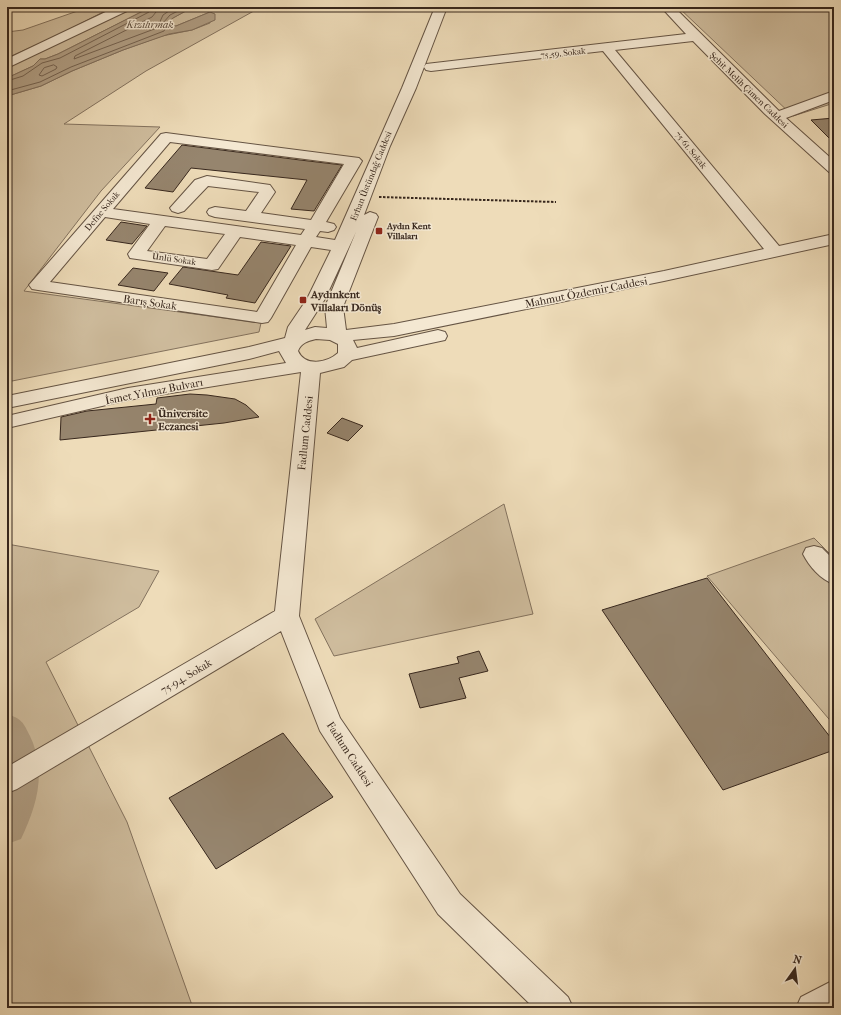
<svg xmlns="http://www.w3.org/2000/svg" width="841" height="1015" font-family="'IM FELL French Canon',serif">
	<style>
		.green { fill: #cfbd9e; stroke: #83725e }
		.water { fill: #b09e84; stroke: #806e5b }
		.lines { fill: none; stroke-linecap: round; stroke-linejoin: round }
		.shore { stroke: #746250; stroke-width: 1 }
		.river { fill: #b09e84; fill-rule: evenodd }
		.building { fill: #96856e; stroke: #37271d }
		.minor-casing { stroke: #655444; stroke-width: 2 }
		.path { stroke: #37271d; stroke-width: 2; stroke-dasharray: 2.5 1.5; stroke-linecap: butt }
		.minor { fill: #f4e8d2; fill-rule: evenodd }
		.poi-dot { fill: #8f2418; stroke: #f4e8d2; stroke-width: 1.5 }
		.labels { text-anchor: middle; stroke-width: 3; stroke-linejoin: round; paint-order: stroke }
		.far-street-label { font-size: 9px; fill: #37271d; stroke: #f4e8d2 }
		.far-poi-label { font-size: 9px; font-weight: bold; fill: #37271d; stroke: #f4e8d2; text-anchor: start }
		.far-water-label { font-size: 10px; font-style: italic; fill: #5b4b3c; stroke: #f4e8d2 }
		.street-label { font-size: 11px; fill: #37271d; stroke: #f4e8d2 }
		.poi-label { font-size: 11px; font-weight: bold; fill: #37271d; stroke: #f4e8d2; text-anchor: start }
	</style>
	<rect width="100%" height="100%" fill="#eedcb9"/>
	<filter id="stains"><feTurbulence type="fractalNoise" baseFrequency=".005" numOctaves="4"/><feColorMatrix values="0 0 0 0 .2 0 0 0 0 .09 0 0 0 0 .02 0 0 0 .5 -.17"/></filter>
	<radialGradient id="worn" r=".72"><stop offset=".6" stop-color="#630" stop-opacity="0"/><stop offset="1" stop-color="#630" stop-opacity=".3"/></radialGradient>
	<path class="green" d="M89 7H113L54 37 7 58V32L23 30Z
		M132 7H151L58 54 45 59H40L33 66 7 78V67Z
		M193 7H261L146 71 64 124 160 127 101 191 24 291 261 323 259 332 7 382V96L41 86 72 71 123 50 162 36 192 30 210 23V12L176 26H168L167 23 173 18Z
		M678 7H834V103L793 116Z
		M504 504 533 614 334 656 315 619Z
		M814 538 834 558V725L707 576Z
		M7 544 159 571 139 607 46 662 127 822 193 1008H7Z"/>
	<path class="water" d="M151 7H193L173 18 167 23 169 26H176L210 12 215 14V20L192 30 169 34 123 50 72 71 41 86 7 96V78L33 66 40 59H45L58 54Z"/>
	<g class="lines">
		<path class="shore" d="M157 7 156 12 152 17 75 56 74 59 157 28 163 15 175 7
			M54 65 57 67 56 69 42 76 39 75 44 68Z
			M7 81 23 76 42 63 60 58 149 12 152 7
			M7 91 40 82 71 67 164 31 165 29 163 23 170 15 186 7"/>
		<path class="river" d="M7 714C22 719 23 722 30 736 47 772 37 805 21 839L7 844Z"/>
	</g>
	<path class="building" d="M834 118V143L811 120Z
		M182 145 300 160 342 165 314 211 291 209 307 180 191 168 173 192 145 188Z
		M121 222 147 226 132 244 106 240Z
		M261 242 291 246 255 303 226 298 228 295 169 284 183 267 238 275Z
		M133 268 168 273 154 291 118 285Z
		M190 394 207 395 235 399 246 405 259 417 224 423 60 440 61 417 87 411 156 404 157 398Z
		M342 418 363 426 348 441 327 433Z
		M707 578 834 742V750L723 790 602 610Z
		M479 651 488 671 459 678 466 698 420 708 409 674 459 663 457 657Z
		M283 733 333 797 216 869 169 798Z"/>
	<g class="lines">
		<defs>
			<path id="minor" d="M116 7H131L129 10 7 68V59Z
				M435 7H447L416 88 390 146 364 215 370 212 376 214 378 217 343 307 346 330 394 324 664 271 764 249 603 51 431 71 426 70 424 67 426 64 686 34 661 7H674L779 111 834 91V100L786 118 834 161V174L829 172 765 114 693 41 615 50 779 246 834 234V244L664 281 394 336 353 340 357 348 438 330 445 332 447 336 445 340 352 360 344 367 320 373 299 616 340 718 460 894 568 997 573 1008H534L438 914 320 731 281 631 17 789 7 793V767L275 611 301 372 128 400 7 428V416L128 388 286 363 279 351 249 359 7 408V396L249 347 285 338 288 327 307 299 331 250 311 247 271 318 268 322 262 323 38 290 32 289 29 285 161 134 166 133 359 158 362 161 326 222 334 224 336 227 334 230 328 232 320 231 316 237 335 240 402 88ZM170 142 344 164 311 220 261 213 275 192 270 185 207 176 195 180 170 208 172 211 178 213 184 211 208 186 259 192 246 211 215 207 209 209 207 212 209 215 215 217 305 229 301 235 113 209ZM105 217 150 224 128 254 130 258 212 270 218 269 240 237 296 245 257 312 50 282ZM165 226 225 234 207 259 147 251ZM356 232 325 307 327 328 315 327 305 330 325 299ZM316 339 330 340 338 344V353C327 363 305 367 298 351 301 343 308 341 316 339Z
				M814 546 822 548 834 560V584C821 580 809 566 803 554L806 548Z
				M834 980V1008H796L801 997Z"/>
		</defs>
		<use href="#minor" class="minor-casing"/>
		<path class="path" d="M379 197 556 202"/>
		<use href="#minor" class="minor"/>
	</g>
	<g class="poi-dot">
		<rect x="375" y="227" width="8" height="8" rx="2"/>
		<rect x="299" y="296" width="8" height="8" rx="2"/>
		<path d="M148 413h4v4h4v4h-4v4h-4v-4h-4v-4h4z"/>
	</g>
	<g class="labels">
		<g class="far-street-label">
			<text transform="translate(563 53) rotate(-6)" y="3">75-59. Sokak</text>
			<text transform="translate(749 90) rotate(44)" y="3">Şehit Melih Çimen Caddesi</text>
			<text transform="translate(691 150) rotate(51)" y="3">75-61. Sokak</text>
			<text transform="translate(371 176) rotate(-68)" y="3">Erhan Üstündağ Caddesi</text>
			<text transform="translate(102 211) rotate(-50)" y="3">Defne Sokak</text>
			<text transform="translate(174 259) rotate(8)" y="3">Ünlü Sokak</text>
		</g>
		<g class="far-poi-label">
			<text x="387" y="229">Aydın Kent<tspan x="387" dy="10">Villaları</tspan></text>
		</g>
		<g class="far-water-label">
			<text x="150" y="28">Kızılırmak</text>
		</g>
		<g class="street-label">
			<text transform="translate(586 292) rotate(-11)" y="4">Mahmut Özdemir Caddesi</text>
			<text transform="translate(150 302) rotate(8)" y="4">Barış Sokak</text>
			<text transform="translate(154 391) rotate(-11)" y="4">İsmet Yılmaz Bulvarı</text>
			<text transform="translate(305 433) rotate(-84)" y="4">Fadlum Caddesi</text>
			<text transform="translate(186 676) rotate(-31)" y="4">75-94. Sokak</text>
			<text transform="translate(350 754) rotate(57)" y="4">Fadlum Caddesi</text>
		</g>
		<g class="poi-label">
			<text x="311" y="298">Aydınkent<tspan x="311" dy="13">Villaları Dönüş</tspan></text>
			<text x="158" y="417">Üniversite<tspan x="158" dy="13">Eczanesi</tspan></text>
		</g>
	</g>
	<rect width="841" height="1015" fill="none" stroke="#eedcb9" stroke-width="24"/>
	<rect x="8" y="8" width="825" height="999" fill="none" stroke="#37271d" stroke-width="2"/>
	<rect x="12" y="12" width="817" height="991" fill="none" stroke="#37271d"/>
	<g transform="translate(795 969) rotate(14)" stroke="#f4e8d2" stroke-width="3" paint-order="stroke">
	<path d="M0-3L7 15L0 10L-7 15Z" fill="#37271d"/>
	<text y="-6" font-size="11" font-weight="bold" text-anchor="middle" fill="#37271d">N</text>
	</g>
	<rect width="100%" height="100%" filter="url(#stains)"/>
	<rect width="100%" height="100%" fill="url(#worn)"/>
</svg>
